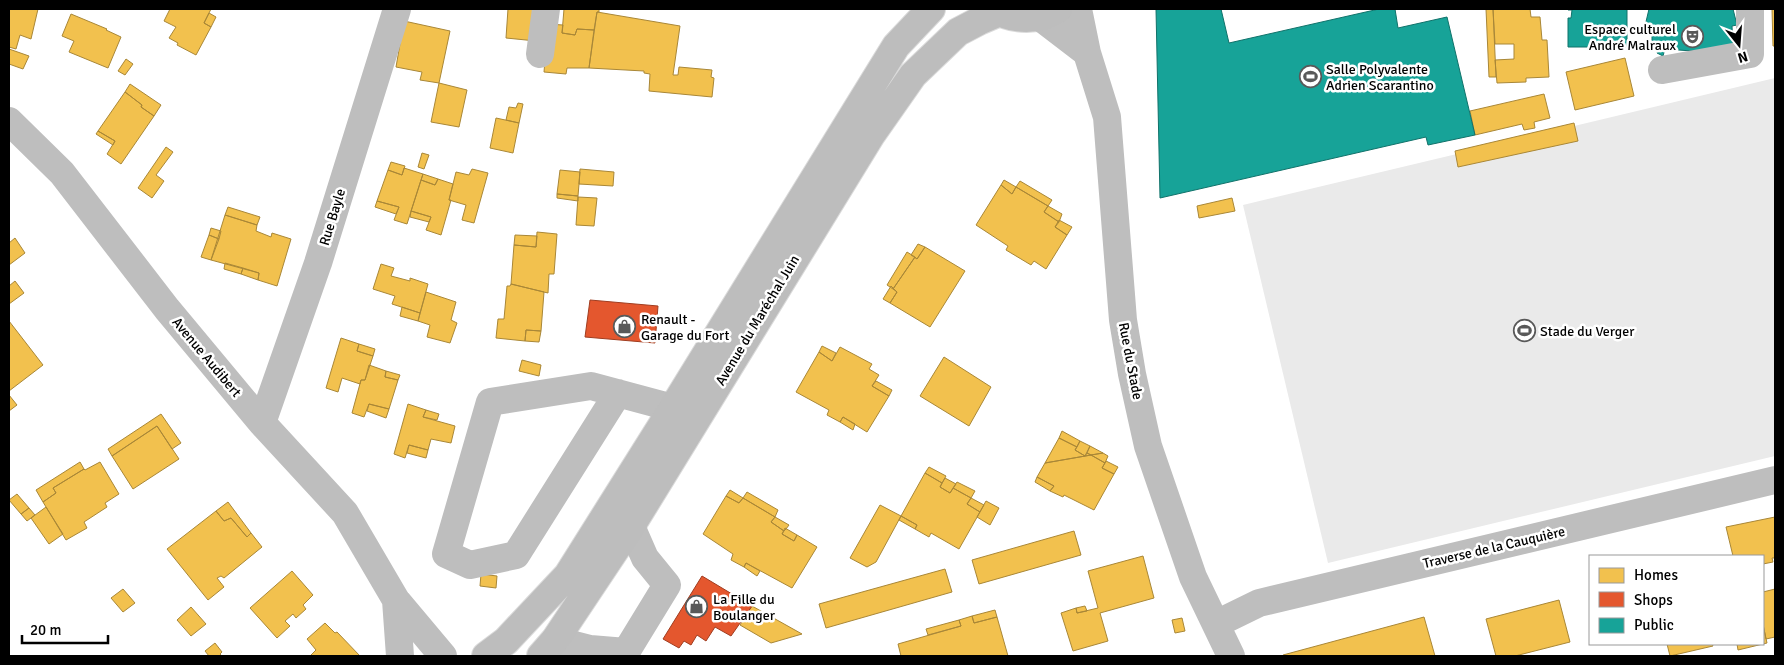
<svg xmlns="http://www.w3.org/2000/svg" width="1784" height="665" font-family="Signika,sans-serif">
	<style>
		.grass { fill: #eaeaea }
		.homes { fill: #f2c14e; stroke: #a98737 }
		.shops { fill: #e4572e; stroke: #a03d20 }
		.public { fill: #17a398; stroke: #10726a }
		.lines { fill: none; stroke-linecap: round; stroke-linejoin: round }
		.major-casing { stroke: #dbdbdb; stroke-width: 30 }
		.minor { stroke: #bebebe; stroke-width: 28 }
		.major { stroke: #bdbdbd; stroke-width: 28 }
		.labels { text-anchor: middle; stroke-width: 5; stroke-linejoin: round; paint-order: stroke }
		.poi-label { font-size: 14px; fill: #000; stroke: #fff; text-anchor: start }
		.street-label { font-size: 14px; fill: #000; stroke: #fff }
	</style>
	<rect width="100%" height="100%" fill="#fff"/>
	<path class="grass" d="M1775 78V456L1328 563 1243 205Z"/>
	<path class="homes" d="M9 9H38L31 39 20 35 16 49 9 47Z
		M170 9H211L204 23 211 27 196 55 177 45 178 43 169 38 176 27 164 21Z
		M508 9H538L536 41 506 38Z
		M564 9H599V12H597L594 30 577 29 575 35 562 33Z
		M1486 9H1493L1496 77H1489Z
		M1493 9H1530L1531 17H1540L1542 40H1547L1549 77 1526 78V82L1497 83 1495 60 1514 59V44H1495Z
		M1772 9H1775V46H1773Z
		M597 12 680 26 673 75H678L679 67 712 70 711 77 714 78 712 97 649 91 650 74 644 73V71L589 68Z
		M209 13 216 17 211 27 204 23Z
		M71 14 107 29 106 30 121 37 108 68 69 52 74 41 62 36Z
		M404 21 450 31 439 83 420 80 422 72 396 67Z
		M548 24 563 25 562 33 575 35 577 29 594 30 589 68H567L566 74 544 72Z
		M9 49 29 56 23 69 9 64Z
		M1625 58 1634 96 1575 110 1566 72Z
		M126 59 133 64 125 75 118 71Z
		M439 83 467 90 459 127 431 122Z
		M130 84 161 105 154 116 141 107 142 105 125 92Z
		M125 92 142 105 141 107 154 116 121 164 107 154 115 141 98 131Z
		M1544 94 1550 118 1534 122 1535 128 1524 130 1522 124 1475 135 1470 111Z
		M518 103 523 104 519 123 506 120 509 107 516 108Z
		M496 118 519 123 513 153 490 148Z
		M1574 123 1578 141 1458 167 1455 151Z
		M98 131 115 141 113 145 96 134Z
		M166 147 173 152 156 175 164 181 152 198 138 188Z
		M422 153 429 155 424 169 418 167Z
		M391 162 405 166 402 175 388 170Z
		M404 168 423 174 407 224 394 220 399 207 377 201 388 170 402 175Z
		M472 169 488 173 474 223 462 220 466 205 449 200 456 172 469 175Z
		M580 169 614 172 613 186 579 184Z
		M560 170 580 172 578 196 557 194Z
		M423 174 438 179 435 185 421 180Z
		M438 179 453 184 449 200H451L441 235 426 230 431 217 411 211 421 180 435 185Z
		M1004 180 1016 187 1012 194 1001 185Z
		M1020 181 1052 200 1048 206 1016 187Z
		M1001 185 1012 194 1016 187 1048 206 1044 212 1059 222 1055 227 1067 235 1046 269 1034 261 1031 265 1006 250 1008 246 976 225Z
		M557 194 578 196V201L557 198Z
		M578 197 597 198 594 226 576 225Z
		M1232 198 1235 211 1199 218 1197 206Z
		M377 201 399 207 396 214 375 207Z
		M1048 206 1062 214 1059 222 1044 212Z
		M228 207 260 217 257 225 225 215Z
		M411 211 431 217 429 222 410 217Z
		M225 215 257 225 256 231 271 237 272 233 291 239 277 286 258 280 259 273 211 260Z
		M1059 220 1072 227 1067 235 1055 227Z
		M211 228 221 231 219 239 209 235Z
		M537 232 557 234 554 274H549L548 293 511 284 514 245 536 247Z
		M209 235 219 239 211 260 201 257Z
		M515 235 537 236 536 247 514 245Z
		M15 238 25 253 9 265V243Z
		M918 244 925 247 917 259 911 255Z
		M925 247 965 271 930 327 890 303 897 292 893 289 915 257 917 259Z
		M907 252 915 257 893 289 887 285Z
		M225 263 243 268 241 274 224 269Z
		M381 264 394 268 391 276 410 281V278L428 284 420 313 392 304 395 296 373 289Z
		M243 268 259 273 258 280 241 274Z
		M15 281 24 293 9 304V286Z
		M511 284 544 292 541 331 526 330 525 341 496 338 498 319H504L507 286H510Z
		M891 286 897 292 890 303 883 299Z
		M426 292 456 302 451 320 457 323 450 343 427 337 430 325 418 321Z
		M402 307 420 313 418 321 400 316Z
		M9 321 43 365 9 391Z
		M526 330 541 331 539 342 525 341Z
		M341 338 359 344 357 351 373 356 365 380H361L360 384 342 378 338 392 326 388Z
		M359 344 375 349 373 356 357 351Z
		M822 346 836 353 832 361 819 352Z
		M840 347 872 364 869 369 879 375 872 386 889 396 867 432 843 417 840 422 827 415 829 410 796 392 819 352 832 361Z
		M944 357 991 387 969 426 920 396Z
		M522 360 541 365 539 376 519 371Z
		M369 365 386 371 385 377 398 380 389 409 369 404 364 417 352 413 361 380H365Z
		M386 371 400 375 398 380 385 377Z
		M876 381 892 390 889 396 872 386Z
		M9 395 17 405 9 411Z
		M369 404 389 409 386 418 367 411Z
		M408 404 426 410 423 417 455 426 451 443 431 439 428 450 409 445 405 458 394 454Z
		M426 410 439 414 437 420 423 417Z
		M161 414 181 443 172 449 157 426 112 456 108 449Z
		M843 417 855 424 853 430 840 422Z
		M157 426 179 459 133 489 112 456Z
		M1062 431 1080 441 1077 447 1059 438Z
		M1059 438 1077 447 1075 450 1085 456 1087 453 1091 455 1045 463Z
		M1080 441 1090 446 1085 456 1075 450Z
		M409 445 428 450 426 458 407 453Z
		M1090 446 1103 453 1091 455 1087 453Z
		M1103 453 1108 456 1105 463 1091 455Z
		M1091 455 1105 463 1102 468 1114 474 1094 510 1064 495 1063 497 1050 491 1054 486 1037 477 1045 463Z
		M1106 461 1118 467 1114 474 1102 468Z
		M80 462 84 469 53 488 56 493 43 502 36 490Z
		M100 462 119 494 105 503 107 507 84 522 87 528 66 540 43 502 56 493 53 488 84 469 85 470Z
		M929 467 946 476 942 483 925 473Z
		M925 473 942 483 940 487 950 493 953 488 971 498 967 504 980 512 959 549 931 533 929 537 915 529 917 525 901 516Z
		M1037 477 1054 486 1050 491 1035 482Z
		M945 478 956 484 950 493 940 487Z
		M957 482 975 491 971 498 953 488Z
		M730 490 743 498 739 503 726 496Z
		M747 492 778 510 775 517 743 498Z
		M17 494 29 508 21 514 9 500Z
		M726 496 739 503 743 498 775 517 771 522 784 531 782 534 794 541 797 535 817 547 792 588 746 563 744 567 731 560 733 554 703 534Z
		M971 498 984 505 980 512 967 504Z
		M986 501 999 508 990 525 977 517Z
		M228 502 251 533 247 537 231 518 224 521 216 511Z
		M880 505 901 516 876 562 867 567 850 558Z
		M46 507 63 534 49 544 31 518Z
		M29 508 35 515 27 521 21 514Z
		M216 511 224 521 231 518 247 537 251 533 262 547 224 578 221 576 217 578 224 587 208 600 167 549Z
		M901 516 917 525 915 529 899 520Z
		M775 517 789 525 786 529 784 531 771 522Z
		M1775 517V558H1772L1773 562 1763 564V556H1733L1726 527Z
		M785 528 797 535 794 541 782 534Z
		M1074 531 1081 555 979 584 972 560Z
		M1143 556 1154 598 1100 613 1108 641 1073 651 1061 613 1076 608 1077 613 1098 608 1088 571Z
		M746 563 760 571 757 576 744 567Z
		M945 569 952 592 826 628 819 604Z
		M292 571 313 595 303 605 306 609 296 618 293 614 285 621 290 626 277 638 250 608Z
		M481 574 497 576 496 588 480 586Z
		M123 589 135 603 123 612 111 598Z
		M1775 589V637L1766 639 1763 624V592Z
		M1559 600 1570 642 1515 656H1496L1486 619Z
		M752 606 802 634 771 643 740 625Z
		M1085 606 1087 611 1077 613 1076 608Z
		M191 607 206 624 191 636 177 620Z
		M995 610 997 617 974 623 972 616Z
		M972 616 974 623 997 617 1008 656H901L898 644 961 626 959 620Z
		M1424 617 1435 656H1283V655Z
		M1182 618 1185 631 1175 633 1172 620Z
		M959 620 961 626 928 635 926 629Z
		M325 623 335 633 337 632 360 656H310L316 650 307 639Z
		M1763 625 1767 643 1738 650 1737 644H1763Z
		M215 643 222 652 220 654 222 656H209L205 651Z
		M1667 644H1712L1713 646 1670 656Z"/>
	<path class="shops" d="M590 300 658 306 655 343 585 337Z
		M702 576 752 606 731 636 715 627 706 641 697 635 691 645 684 641 679 648 663 639Z"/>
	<path class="public" d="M1156 9H1221L1229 43 1379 9H1395L1398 28 1447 17 1475 135 1428 145 1426 137 1160 198Z
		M1568 9H1627V47H1568V18H1571L1572 10H1568Z
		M1649 9H1733L1737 25 1732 26 1733 47 1692 51 1665 49 1663 56 1657 53 1659 48 1652 47V28L1645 26Z"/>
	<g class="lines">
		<defs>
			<path id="major" d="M995 9C1013 21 1040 21 1058 9
				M486 656 506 641 568 575 673 408 896 46 931 9
				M541 656 555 640 631 526 871 135 913 75 958 32 979 21 1000 12"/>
		</defs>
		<use href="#major" class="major-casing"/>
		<path class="minor" d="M1078 9 1087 53 1107 117 1123 320 1132 374 1148 446 1193 577 1231 656
			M1040 17 1087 53
			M540 54 546 9
			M1662 70 1750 54V9
			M9 121 62 173 167 309 262 423 345 513 396 600 443 656
			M618 393 516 555 470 565 446 554 490 402 591 386 673 408
			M262 423 318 263 397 9
			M396 600 400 656
			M1216 624 1259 603 1775 480
			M555 640 590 649 626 652 667 585 645 558 631 526"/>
		<use href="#major" class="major"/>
	</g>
	<defs>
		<symbol id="theatre-ring" viewBox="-11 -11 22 22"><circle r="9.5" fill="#fff" stroke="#595959" stroke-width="1.5"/><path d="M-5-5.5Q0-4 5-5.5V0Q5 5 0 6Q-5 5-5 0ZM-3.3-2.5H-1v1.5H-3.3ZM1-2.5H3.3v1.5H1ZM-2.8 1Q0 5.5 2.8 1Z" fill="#595959"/></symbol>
		<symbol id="stadium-ring" viewBox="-11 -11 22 22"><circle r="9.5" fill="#fff" stroke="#595959" stroke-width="1.5"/><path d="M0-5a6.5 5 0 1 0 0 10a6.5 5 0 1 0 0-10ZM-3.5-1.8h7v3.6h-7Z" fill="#595959"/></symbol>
		<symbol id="shop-ring" viewBox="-11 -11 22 22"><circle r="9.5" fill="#fff" stroke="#595959" stroke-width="1.5"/><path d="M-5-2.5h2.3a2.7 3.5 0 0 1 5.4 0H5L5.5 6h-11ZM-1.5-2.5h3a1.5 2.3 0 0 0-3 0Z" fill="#595959"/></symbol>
	</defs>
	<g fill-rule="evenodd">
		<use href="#theatre-ring" x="1680" y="24" width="25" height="25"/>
		<use href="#stadium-ring" x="1298" y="64" width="25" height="25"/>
		<use href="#shop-ring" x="612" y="314" width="25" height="25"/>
		<use href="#stadium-ring" x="1512" y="318" width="25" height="25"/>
		<use href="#shop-ring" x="684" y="594" width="25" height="25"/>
	</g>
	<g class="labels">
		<g class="poi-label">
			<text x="1676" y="34" text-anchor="end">Espace culturel<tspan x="1676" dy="16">André Malraux</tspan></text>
			<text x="1326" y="74">Salle Polyvalente<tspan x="1326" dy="16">Adrien Scarantino</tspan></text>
			<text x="641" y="324">Renault -<tspan x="641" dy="16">Garage du Fort</tspan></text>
			<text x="1540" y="336">Stade du Verger</text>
			<text x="713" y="604">La Fille du<tspan x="713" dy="16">Boulanger</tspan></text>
		</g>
		<g class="street-label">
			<text transform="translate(332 217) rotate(-73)" y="5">Rue Bayle</text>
			<text transform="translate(757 320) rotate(-59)" y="5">Avenue du Maréchal Juin</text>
			<text transform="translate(207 357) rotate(50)" y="5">Avenue Audibert</text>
			<text transform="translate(1131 361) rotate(79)" y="5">Rue du Stade</text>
			<text transform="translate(1494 547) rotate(-13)" y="5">Traverse de la Cauquière</text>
		</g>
	</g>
	<rect width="1784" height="665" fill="none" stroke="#000000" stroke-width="20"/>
	<rect x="1589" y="555" width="175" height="90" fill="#ffffff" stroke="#999999"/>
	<rect x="1599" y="568" width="25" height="15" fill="#f2c14e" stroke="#999999"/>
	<text x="1634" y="580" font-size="15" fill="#000000">Homes</text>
	<rect x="1599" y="592" width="25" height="15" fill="#e4572e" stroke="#999999"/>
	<text x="1634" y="605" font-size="15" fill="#000000">Shops</text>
	<rect x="1599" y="618" width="25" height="15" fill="#17a398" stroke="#999999"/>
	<text x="1634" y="630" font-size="15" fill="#000000">Public</text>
	<g transform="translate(1739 45) rotate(163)" stroke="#ffffff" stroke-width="4" paint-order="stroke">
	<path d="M0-4L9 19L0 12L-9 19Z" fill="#000000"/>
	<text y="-8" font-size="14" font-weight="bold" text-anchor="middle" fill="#000000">N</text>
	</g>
	<path d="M22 635v8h86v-8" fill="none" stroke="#000000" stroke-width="2.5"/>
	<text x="30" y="635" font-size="15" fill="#000000" stroke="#ffffff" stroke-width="4" paint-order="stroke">20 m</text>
</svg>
